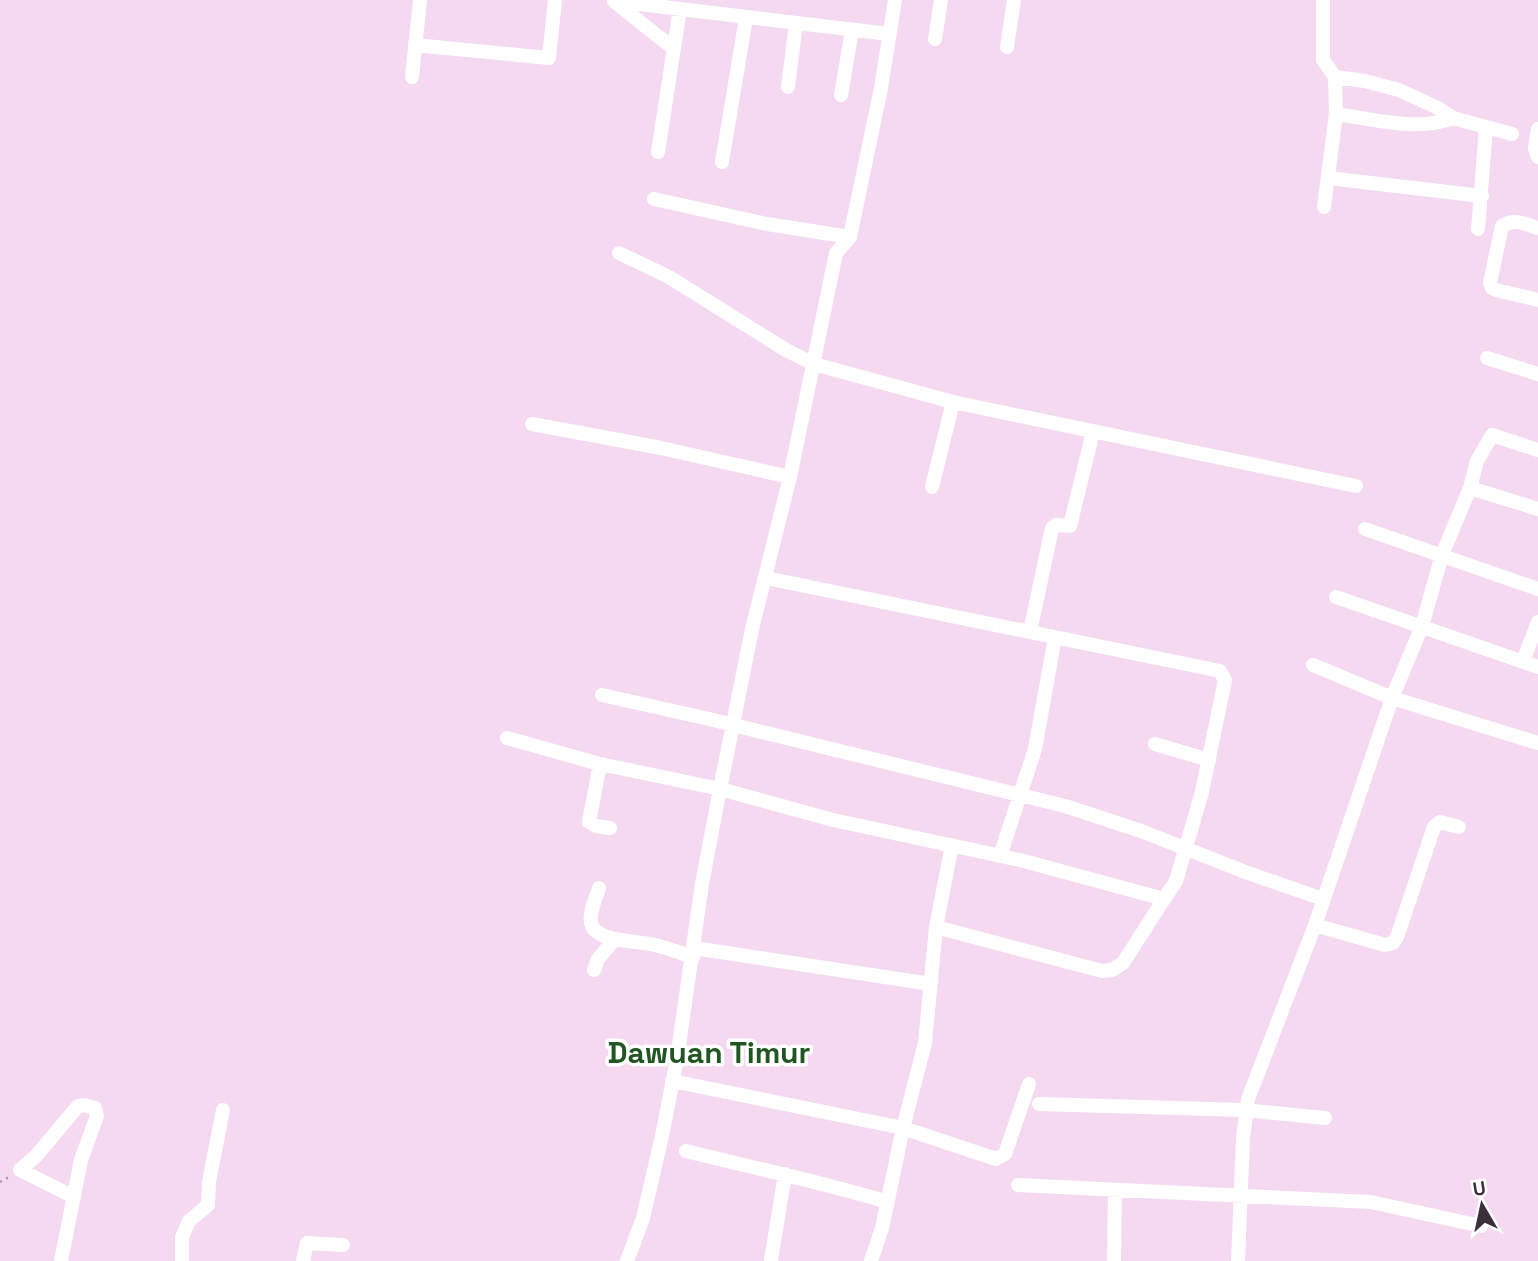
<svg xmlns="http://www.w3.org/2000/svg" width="1538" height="1261" font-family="'Space Grotesk',sans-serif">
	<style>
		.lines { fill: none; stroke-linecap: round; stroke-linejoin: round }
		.path { stroke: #a692a3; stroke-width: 2.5; stroke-dasharray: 2 5; stroke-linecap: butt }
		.minor { stroke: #fff; stroke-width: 14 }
		.labels { text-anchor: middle; stroke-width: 7; stroke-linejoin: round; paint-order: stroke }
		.quarter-label { font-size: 30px; font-weight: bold; fill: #215622; stroke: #fff }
	</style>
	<rect width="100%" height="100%" fill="#f5d9f1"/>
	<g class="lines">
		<path class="path" d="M0 1182 9 1177"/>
		<path class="minor" d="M1323 0V60L1335 77 1336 114 1324 207
			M614 1 889 34
			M615 2 674 49
			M935 39 941 0
			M415 45 549 58 555 0
			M1007 47 1014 0
			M412 77 420 0
			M1335 77 1365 81 1399 90 1436 107 1453 118 1512 134
			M788 87 796 23
			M841 95 852 30
			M1336 114C1372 119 1418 132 1453 118
			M1538 129 1535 148 1538 157
			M658 152 680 9
			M722 162 746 18
			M1328 178 1482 196
			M654 199 767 224 850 237
			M1538 228C1525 224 1514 218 1502 226L1490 283 1492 288 1496 290 1538 300
			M1478 229 1486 128
			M619 253 669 277 786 350 814 364 953 402 1356 486
			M1487 358 1538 374
			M532 424 661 448 790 477
			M932 487 953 402
			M1470 488 1538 509
			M1365 529 1538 589
			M1336 597 1538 667
			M1030 632 1052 528 1056 525 1070 526 1093 432
			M1523 661 1538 622
			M1313 665 1392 698 1538 743
			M602 695 709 719 1065 806 1141 831 1248 873 1323 899
			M507 738 600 764 720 789 833 820 1020 860 1164 899 1176 881 1202 792 1225 680 1220 671 766 578
			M1155 744 1209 760
			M600 764 589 822 596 826 610 828
			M1000 856 1035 749 1055 637
			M599 888C596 899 587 915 592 926 599 942 640 941 655 945 668 948 680 953 693 957
			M1315 925 1385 945 1393 943 1397 937 1434 827 1440 822 1459 827
			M936 927 1102 971 1112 970 1123 963 1164 899
			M694 948 931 984
			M594 970 598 959 615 939
			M672 1081 903 1128 996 1159 1005 1154 1029 1084
			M1039 1104 1245 1110 1325 1118
			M686 1151C754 1168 821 1182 888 1202
			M1018 1185 1371 1202 1481 1226
			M771 1260 785 1174
			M61 1261 81 1160 97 1116 95 1108 84 1105 78 1106 36 1156 20 1170 74 1197
			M182 1261V1237L189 1221 208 1205 209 1182 223 1110
			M303 1261 307 1243 343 1245
			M627 1261 643 1218 662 1136 677 1059 702 884 720 789 752 629 790 477 836 253 850 237 881 88 895 0
			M871 1261 882 1228 903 1128 925 1043 936 927 952 845
			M1114 1261 1115 1190
			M1238 1261 1243 1138 1248 1099 1315 925 1392 698 1422 626 1442 555 1470 488 1477 461 1492 435 1538 450"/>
	</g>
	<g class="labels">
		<g class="quarter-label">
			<text x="709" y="1063">Dawuan Timur</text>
		</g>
	</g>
	<g transform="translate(1482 1205) rotate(351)" stroke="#ffffff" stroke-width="5" paint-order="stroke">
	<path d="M0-5L12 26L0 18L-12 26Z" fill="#3b3039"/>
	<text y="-10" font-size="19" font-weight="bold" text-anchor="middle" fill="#3b3039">U</text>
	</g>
</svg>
